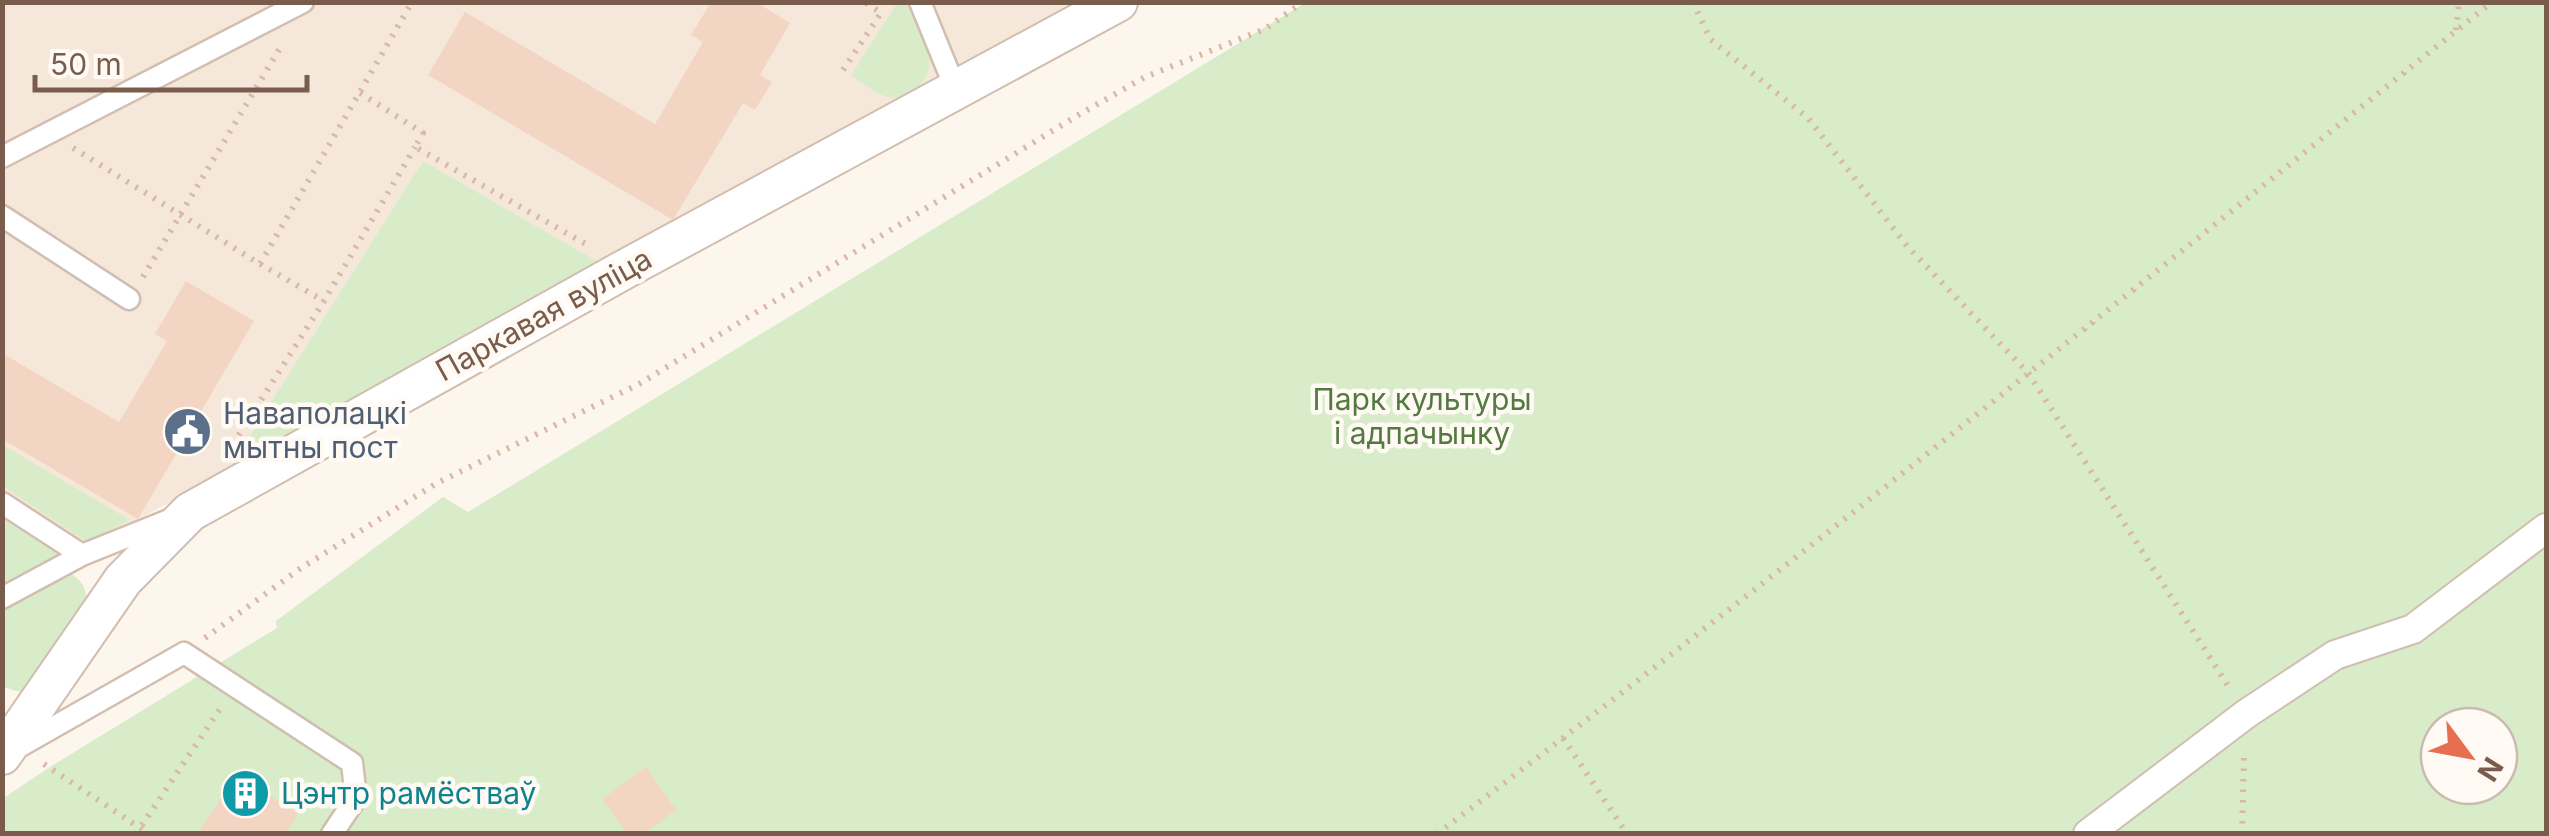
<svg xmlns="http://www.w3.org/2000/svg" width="2549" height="836" font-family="Inter,sans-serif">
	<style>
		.residential { fill: #f5e8da }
		.green { fill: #d8ecc9; fill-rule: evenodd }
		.building { fill: #f3d5c3 }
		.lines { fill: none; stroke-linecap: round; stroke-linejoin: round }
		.service-casing { stroke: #d1beb0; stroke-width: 25 }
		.pedestrian-casing { stroke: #d1beb0; stroke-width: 32 }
		.minor-casing { stroke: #d1beb0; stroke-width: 42 }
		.path { stroke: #d9b8a5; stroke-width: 6; stroke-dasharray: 2.5 8; stroke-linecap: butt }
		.service { stroke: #fff; stroke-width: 20 }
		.pedestrian { stroke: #fff; stroke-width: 28 }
		.minor { stroke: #fff; stroke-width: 38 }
		.labels { text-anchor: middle; stroke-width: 9; stroke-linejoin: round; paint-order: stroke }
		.street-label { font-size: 30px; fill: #7a5c4d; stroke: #fffaf3 }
		.park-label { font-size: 30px; fill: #537a41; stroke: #fffaf3 }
		.service-label { font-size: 30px; fill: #4e5e75; stroke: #fffaf3; text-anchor: start }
		.culture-label { font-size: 30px; fill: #0d838f; stroke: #fffaf3; text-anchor: start }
	</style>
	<rect width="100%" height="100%" fill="#fdf6ec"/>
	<path class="residential" d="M3 3H1086L3 593Z"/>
	<path class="green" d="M897 3H907C914 19 925 37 929 55 933 75 915 100 893 98 879 97 862 82 851 75Z
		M1305 3H2546V833L3 834 2 799 50 767 277 628 276 621 443 497 468 512ZM2439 726H2499V786H2439Z
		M423 161 600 263 231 466Z
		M3 445 130 520 87 542 3 486Z
		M3 517 60 555 3 586Z
		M70 573C85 583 88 591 86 609L27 694 3 687V610Z"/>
	<path class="building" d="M711 2H756L790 23 760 75 772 82 755 110 743 103 673 220 428 75 465 12 655 124 703 42 691 35Z
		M186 281 254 321 138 519 2 439V353L119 422 167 341 155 334Z
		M646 767 676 810 644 834H627L602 799Z
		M237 774 298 814 285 834H197Z"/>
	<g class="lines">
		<defs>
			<path id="service" d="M920 2 956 90
				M2 157 303 2
				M2 216 129 299
				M2 503 82 555
				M2 598 82 555 169 520
				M17 748 184 653 352 763 356 798 332 834"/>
			<path id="pedestrian" d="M2088 834 2246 714 2335 655 2413 629 2546 528"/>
			<path id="minor" d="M2 755 123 580 190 512 627 268 1118 2"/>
		</defs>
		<use href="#service" class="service-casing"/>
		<use href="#pedestrian" class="pedestrian-casing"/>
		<use href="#minor" class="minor-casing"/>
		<path class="path" d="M1693 2 1710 39 1808 118 1907 246 2029 374 2230 689
			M2456 30 2459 2
			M843 70 881 13 865 2
			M360 93 423 133 415 147 591 247
			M73 148 260 264 412 2
			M260 264 324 301
			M143 277 283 43
			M233 444 324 301 415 147
			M205 638 301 568 437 483 639 384 1080 114 1145 77 1265 29 1303 2
			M1563 738 1627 834
			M44 764 149 834
			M136 834 222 706
			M1437 834C1794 564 2143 282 2492 2
			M2242 834 2244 752"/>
		<use href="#service" class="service"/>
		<use href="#pedestrian" class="pedestrian"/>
		<use href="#minor" class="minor"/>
	</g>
	<defs>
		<symbol id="civic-disc" viewBox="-11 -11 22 22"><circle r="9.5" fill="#5c6f8a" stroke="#fffaf3"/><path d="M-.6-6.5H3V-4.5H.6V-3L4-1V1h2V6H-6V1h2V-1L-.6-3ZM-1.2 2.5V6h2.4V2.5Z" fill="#fff"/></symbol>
		<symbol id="building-disc" viewBox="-11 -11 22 22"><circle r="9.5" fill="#0f9aa8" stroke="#fffaf3"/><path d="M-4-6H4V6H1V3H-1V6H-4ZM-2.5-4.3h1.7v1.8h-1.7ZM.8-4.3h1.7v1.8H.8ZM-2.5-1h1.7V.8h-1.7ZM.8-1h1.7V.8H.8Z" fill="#fff"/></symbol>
	</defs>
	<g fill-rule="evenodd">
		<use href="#civic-disc" x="160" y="404" width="55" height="55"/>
		<use href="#building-disc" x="218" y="766" width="55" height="55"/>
	</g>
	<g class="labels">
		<g class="street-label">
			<text transform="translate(544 315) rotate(-29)" y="10">Паркавая вуліца</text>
		</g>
		<g class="park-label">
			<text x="1422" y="410">Парк культуры<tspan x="1422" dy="34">і адпачынку</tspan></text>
		</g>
		<g class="service-label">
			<text x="223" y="424">Наваполацкі<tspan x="223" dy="34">мытны пост</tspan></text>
		</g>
		<g class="culture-label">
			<text x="281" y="804">Цэнтр рамёстваў</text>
		</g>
	</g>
	<rect width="2549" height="836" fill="none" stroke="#7a5c4d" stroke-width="10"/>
	<g transform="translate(2469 756) rotate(122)"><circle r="48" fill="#fffaf3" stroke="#cabbb1" stroke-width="2.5"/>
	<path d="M0-8L18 38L0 25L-18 38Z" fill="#e76f51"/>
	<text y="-15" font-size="28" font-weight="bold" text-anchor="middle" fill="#7a5c4d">N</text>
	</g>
	<path d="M35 75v15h272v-15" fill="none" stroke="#7a5c4d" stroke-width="5"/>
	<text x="50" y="75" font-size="30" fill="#7a5c4d" stroke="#fffaf3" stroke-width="8" paint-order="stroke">50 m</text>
</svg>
